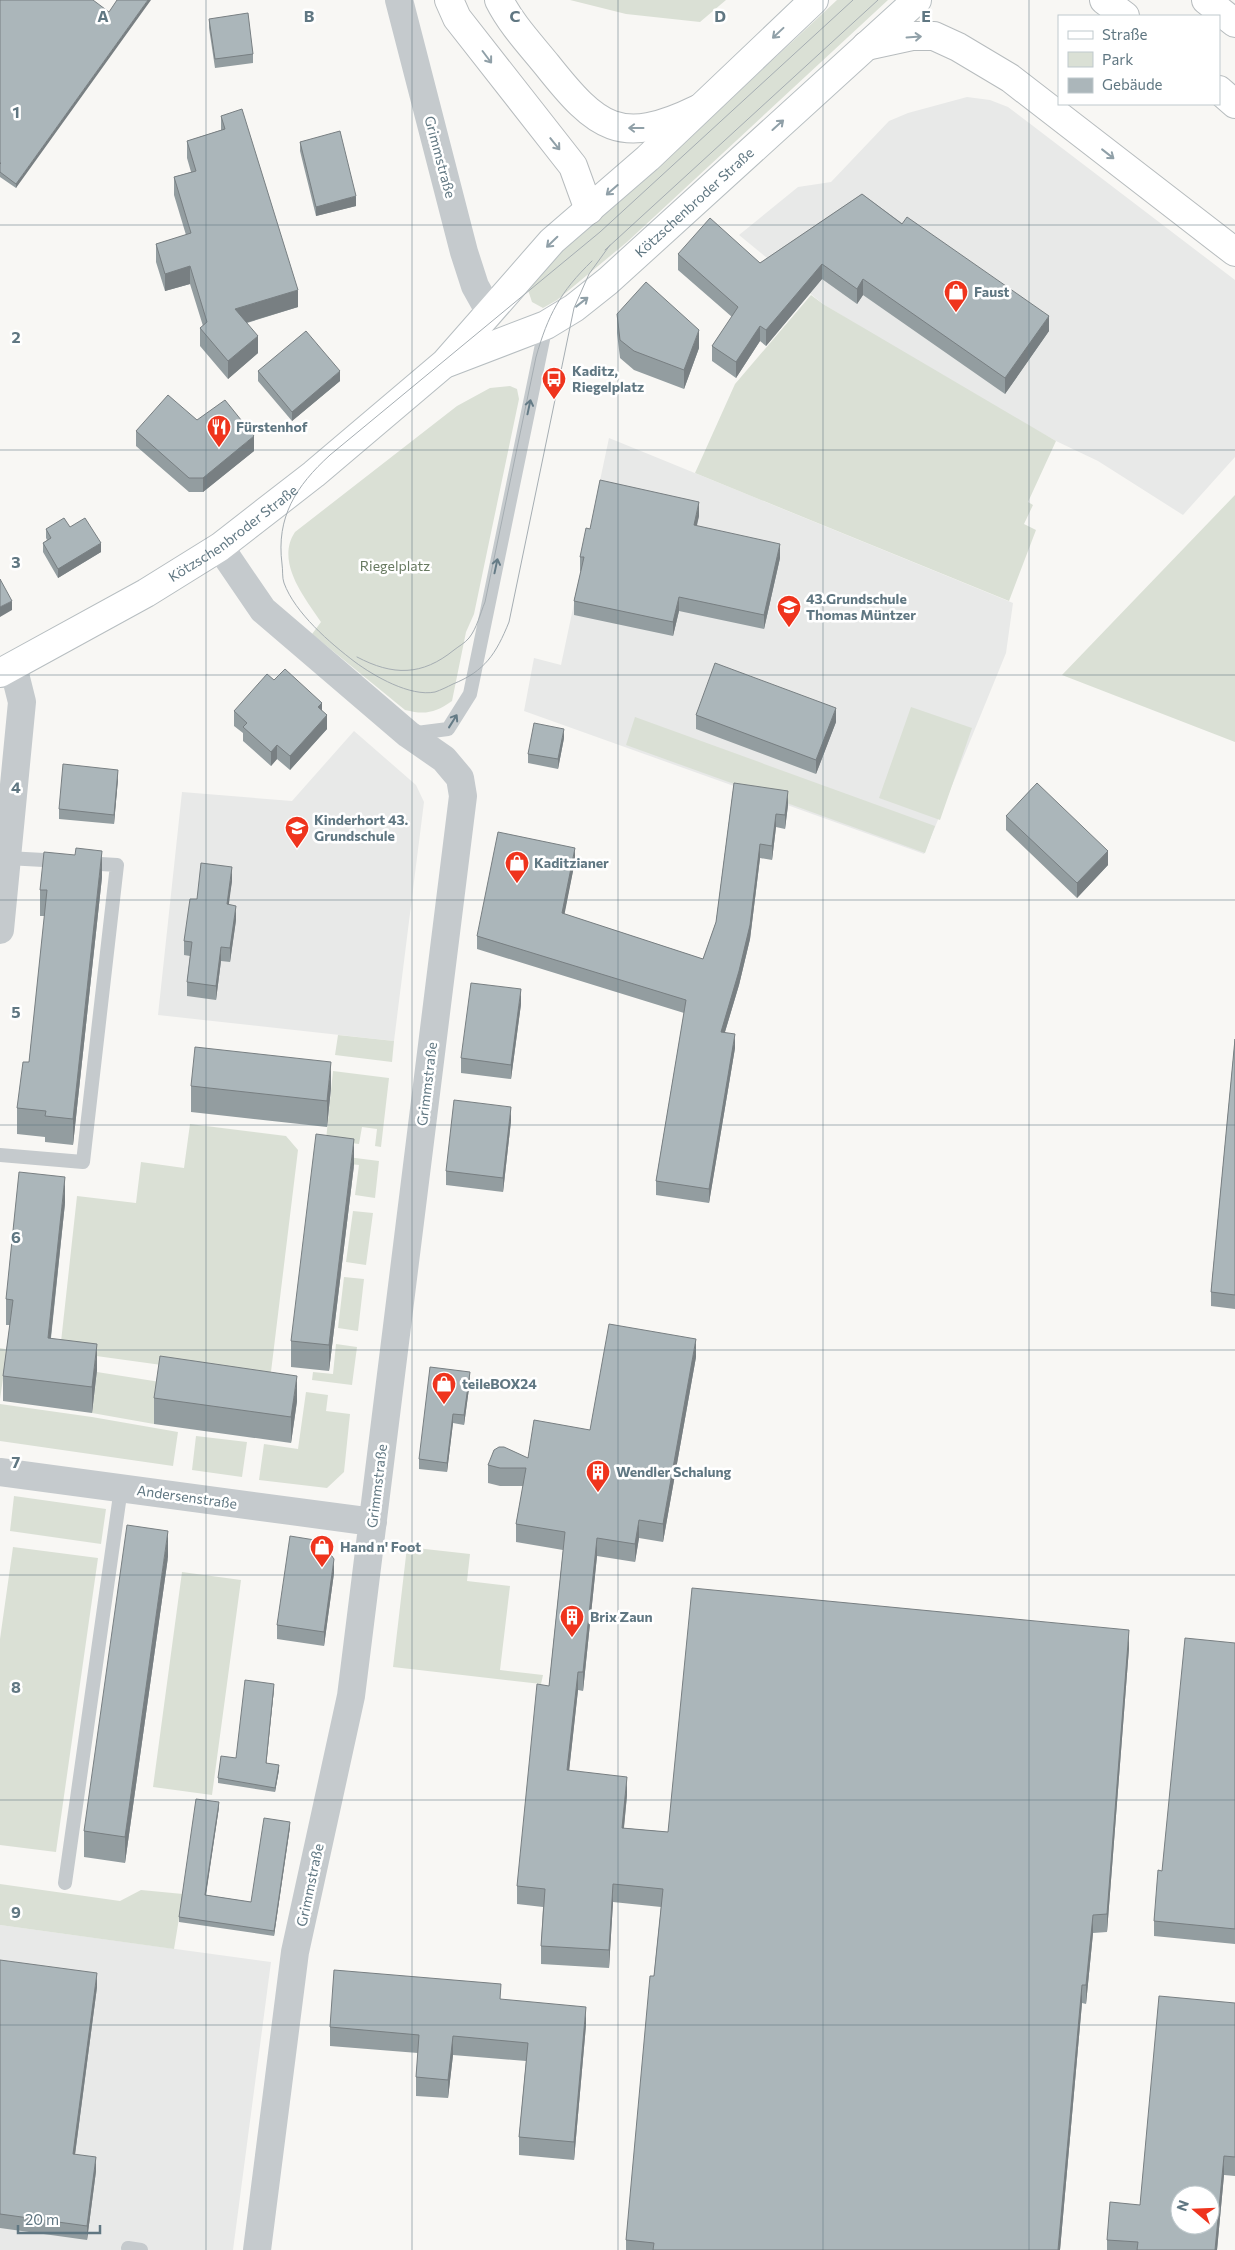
<svg xmlns="http://www.w3.org/2000/svg" width="1235" height="2250" font-family="Commissioner,sans-serif">
	<style>
		.built { fill: #e8e9e8 }
		.green { fill: #dae0d5 }
		.lines { fill: none; stroke-linecap: round; stroke-linejoin: round }
		.secondary-casing { stroke: #b7bec1; stroke-width: 30 }
		.highway-casing { stroke: #b7bcbe; stroke-width: 30 }
		.lane { stroke: #c5cacd; stroke-width: 14 }
		.street { stroke: #c5cacd; stroke-width: 28 }
		.secondary { stroke: #fff; stroke-width: 28 }
		.highway { stroke: #fff; stroke-width: 28 }
		.tram { stroke: #a5adb2; stroke-width: 1 }
		.wall { fill: #939da0 }
		.shaded-wall { fill: #787f82 }
		.building { fill: #abb6ba; stroke: #787f82; fill-rule: evenodd }
		.oneway { stroke: #90a0a8 }
		.oneway2 { stroke: #657b86 }
		.grid { fill: none; stroke: #607782; stroke-width: 1; stroke-opacity: 0.55 }
		.labels { text-anchor: middle; stroke-width: 5; stroke-linejoin: round; paint-order: stroke }
		.street-label { font-size: 14px; fill: #607782; stroke: #fff }
		.poi-label { font-size: 14px; font-weight: bold; fill: #607782; stroke: #fff; text-anchor: start }
		.park-label { font-size: 14px; fill: #677960; stroke: #fff }
		.grid-label { font-size: 16px; text-anchor: middle; font-weight: bold; fill: #607782; stroke: #fff; stroke-width: 5; stroke-linejoin: round; paint-order: stroke }
	</style>
	<rect width="100%" height="100%" fill="#f8f7f4"/>
	<path class="built" d="M967 97 990 100 1008 107 1235 280V457L1183 515 1098 461 1056 441 965 390 823 304 739 235 798 187 831 182 889 121 908 113Z
		M609 438 1013 603 1006 653 924 854 524 711 534 658 561 665Z
		M354 731 416 785 424 802 394 1041 158 1015 182 792 292 801Z
		M0 1925 271 1962 233 2250H0Z"/>
	<path class="green" d="M570 0H726L700 22 626 14Z
		M837 0H888L627 242 557 300 543 308 532 302 528 290 542 268 675 151Z
		M811 295 823 304 1056 441 1028 502 1033 505 1024 524 1036 530 1009 601 695 473 735 384Z
		M510 386 517 389 519 399 474 614 466 632 452 701C435 713 425 715 405 710L312 634 321 622C305 598 275 562 295 532L457 406 490 388Z
		M1235 495V742L1062 675Z
		M911 707 972 728 940 820 879 798Z
		M635 717 935 826 925 853 626 745Z
		M338 1035 394 1041 392 1062 335 1055Z
		M333 1071 389 1078 381 1147 375 1146 377 1129 362 1127 359 1144 326 1140Z
		M190 1124 286 1136 298 1150 270 1380 60 1351 77 1196 136 1203 141 1162 184 1168Z
		M324 1154 379 1161 375 1198 355 1195 359 1165 323 1161Z
		M353 1211 373 1213 366 1265 346 1262Z
		M344 1277 364 1279 358 1331 338 1328Z
		M336 1344 357 1347 352 1385 312 1380 313 1372 333 1374Z
		M0 1348 10 1350 6 1358 0 1399Z
		M97 1372 160 1382 154 1424 92 1413Z
		M306 1392 328 1395 326 1411 350 1414 344 1472 327 1488 259 1480 264 1444 298 1449Z
		M0 1404 92 1417 178 1432 173 1466 0 1441Z
		M196 1436 247 1442 242 1477 192 1470Z
		M14 1496 106 1509 101 1544 10 1531Z
		M13 1547 98 1558 56 1852 0 1845V1639Z
		M407 1547 470 1554 467 1581 510 1586 500 1670 543 1675 541 1684 393 1667Z
		M182 1572 241 1580 212 1795 153 1787Z
		M0 1884 120 1901 141 1890 183 1894 174 1949 0 1925Z"/>
	<g class="lines">
		<defs>
			<g id="secondary">
				<path id="s1" d="M447 363 546 325 574 308 608 281 917 0"/>
				<path id="s2" d="M0 673 146 593 220 547 314 474 445 363 552 241 648 158 814 0"/>
			</g>
			<path id="highway" d="M449 0 457 18 573 166 589 210
				M499 0C511 24 530 44 547 65 597 128 620 147 698 109
				M1104 0 1125 16
				M1206 0 1235 23
				M866 46 912 36H934L958 47 1010 78 1235 252
				M1219 90 1235 104"/>
		</defs>
		<use href="#secondary" class="secondary-casing"/>
		<use href="#highway" class="highway-casing"/>
		<path class="lane" d="M409 734 448 729 470 694 546 325
			M7 858 62 861
			M0 1155 83 1162 117 865 84 863
			M65 1883 121 1488
			M128 2248 141 2250"/>
		<path class="street" d="M399 0 464 252 475 286 489 311
			M220 547 263 610 408 734 444 759 460 778 463 796 351 1696 295 1952 257 2250
			M0 930 22 702 13 666
			M0 1472 373 1522"/>
		<use href="#secondary" class="secondary"/>
		<use href="#highway" class="highway"/>
		<path class="tram" d="M610 245 589 274 574 308 509 622C496 654 485 671 453 684 447 687 441 690 435 692 410 697 374 676 355 662 330 643 295 613 284 583 282 578 283 570 282 564 276 517 296 486 330 455L600 232 853 0
			M605 250 878 0
			M357 657C393 676 422 676 454 650 459 646 465 643 469 638 477 628 480 614 485 602L536 357C548 315 560 292 592 261"/>
	</g>
	<path class="wall" d="M0 0H93L16 188 0 177Z
		M209 19 253 54V63L215 68 209 28Z
		M221 116 298 307 247 323 258 353 228 379 200 346V328L203 326 190 284 165 291 156 262V244L186 235 174 195V177L191 172 187 158V141L221 130Z
		M300 142 356 206 316 216 300 151Z
		M862 194 1049 331 1005 394 863 295 857 304 822 279 766 346 760 341 736 378 712 361V346L732 317 678 270V254L760 263Z
		M617 314 699 348 684 389 634 370 620 358 617 333Z
		M258 371 340 381 292 421 258 381Z
		M197 420 254 451 203 492H189L136 446V431Z
		M699 516 696 526 780 558 764 629 679 611 673 636 574 615V601L581 571H580V557L590 529Z
		M70 527 101 552 58 578 43 552V543L47 540 46 538V529Z
		M274 680 322 710 327 729 290 770 277 759 271 766 243 741V733L234 726V711Z
		M696 715 836 722 816 774 696 729Z
		M564 738 558 769 528 763V754Z
		M118 779 114 824 59 819V809Z
		M734 783 788 805 785 829 776 827 772 860 760 858 750 939 739 985 725 1032 735 1048 709 1203 656 1195V1181L684 1013 477 949V936L575 861 564 914 703 959 716 922Z
		M1006 816 1108 865 1077 898 1006 830Z
		M102 877 73 1145 45 1142V1137L17 1134V1108L29 1062 45 916H40V890Z
		M232 881 228 904 236 920 230 962 221 961 216 1000 187 996V982L190 956 184 955V941L197 899Z
		M521 1004 511 1079 461 1073V1058Z
		M1235 1039V1309L1211 1306V1292Z
		M191 1086 331 1088 327 1127 191 1112Z
		M511 1121 503 1192 446 1185V1171Z
		M354 1165 329 1371 291 1367V1341Z
		M65 1203 51 1338 97 1370 92 1413 3 1401V1376L10 1325H6V1299Z
		M696 1357 663 1542 639 1538 635 1562 597 1556 583 1691 578 1690 569 1771 627 1795 624 1828 668 1832 1129 1648 1107 1932 1093 1933 1086 2004 1082 2003 1060 2250H626V2240L661 1907 613 1902 609 1968 541 1964V1946L543 1907 517 1904V1886L549 1686 563 1550 516 1542V1524L523 1486H500L488 1483V1465L528 1458 590 1430Z
		M470 1381 464 1425 453 1423 447 1472 419 1469V1459Z
		M154 1398 297 1401 291 1443 154 1424Z
		M168 1557 125 1863 84 1857V1831Z
		M334 1573 324 1646 277 1639V1625Z
		M1235 1643V1944L1154 1936V1921L1162 1871Z
		M274 1689 266 1763 279 1770 275 1792 218 1783V1778L236 1758Z
		M219 1807 206 1895 251 1902 290 1827 274 1936 179 1922V1917Z
		M0 1960 97 1987 75 2155 96 2171 87 2240 0 2228Z
		M501 2000 586 2025 574 2160 519 2155V2137L526 2061 453 2055 448 2098 416 2096V2077L418 2053 330 2046V2027Z
		M1235 2003V2176L1224 2175 1217 2250H1107V2240L1140 2205Z"/>
	<path class="shaded-wall" d="M148 0H151L16 188V184Z
		M356 196V206L316 216V207Z
		M822 264V279L766 346V330Z
		M190 266V284L165 291V274Z
		M863 279V295L857 304V289Z
		M298 290V307L235 326V309Z
		M1049 316V331L1005 394V378Z
		M760 326V341L736 378V362Z
		M699 330V348L684 389V370Z
		M258 336V353L228 379V361Z
		M340 371V381L292 421V412Z
		M254 436V451L203 492V478Z
		M699 502V516L694 539V525Z
		M101 543V552L58 578V569Z
		M780 544V558L764 629V615Z
		M679 597V611L673 636V622Z
		M12 601V610L0 617V607Z
		M322 703V717L318 707Z
		M836 708V722L816 774V760Z
		M327 715V729L290 770V756Z
		M564 729V738L558 769V759Z
		M277 745V759L271 766V752Z
		M118 770V779L114 824V815Z
		M788 791V805L785 829V815Z
		M776 814V827L772 860V846Z
		M760 844V858L750 939 739 985 721 1045V1032Z
		M575 848V861L562 927V913Z
		M102 851V877L73 1145V1119Z
		M1108 851V865L1077 898V883Z
		M232 867V881L227 918V904Z
		M236 906V920L230 962V948Z
		M221 947V961L216 1000V986Z
		M521 989V1004L511 1079V1065Z
		M735 1034V1048L709 1203V1189Z
		M331 1062V1088L327 1127V1101Z
		M511 1107V1121L503 1192V1178Z
		M354 1139V1165L329 1371V1345Z
		M65 1177V1203L48 1363V1338Z
		M696 1339V1357L663 1542V1524Z
		M97 1344V1370L92 1413V1387Z
		M470 1372V1381L464 1425V1415Z
		M297 1376V1401L291 1443V1417Z
		M453 1414V1423L447 1472V1463Z
		M639 1520V1538L635 1562V1544Z
		M168 1531V1557L125 1863V1837Z
		M597 1538V1556L583 1691V1672Z
		M334 1559V1573L324 1646V1632Z
		M1129 1630V1648L1107 1932V1914Z
		M578 1672V1690L567 1789V1770Z
		M274 1684V1689L266 1767V1763Z
		M279 1765V1770L275 1792V1788Z
		M627 1777V1795L622 1846V1828Z
		M219 1802V1807L205 1900V1895Z
		M290 1822V1827L274 1936V1931Z
		M613 1884V1902L609 1968V1950Z
		M1093 1915V1933L1086 2004V1985Z
		M97 1973V1987L73 2169V2154Z
		M1082 1985V2003L1060 2250H1058Z
		M586 2007V2025L574 2160V2142Z
		M453 2036V2055L448 2098V2080Z
		M1224 2156V2175L1217 2250H1215Z
		M96 2157V2171L87 2240V2226Z"/>
	<path class="building" d="M0 0H93L109 12 117 0H148L16 184 0 172V164L1 163H0Z
		M248 13 253 54 215 59 209 19Z
		M242 109 298 290 235 309 258 336 228 361 200 328 207 322 190 266 165 274 156 244 191 233 174 177 196 171 187 141 225 129 221 116Z
		M340 131 356 196 316 207 300 142Z
		M862 194 902 224 907 217 1049 316 1005 378 863 279 857 289 822 264 766 330 760 326 736 362 712 346 738 307 678 254 710 218 760 263Z
		M646 282 699 330 684 370 634 351 620 340 617 314Z
		M306 331 340 371 292 412 258 371Z
		M168 395 197 420 225 400 254 436 203 478H189L136 431Z
		M600 480 699 502 694 525 780 544 764 615 679 597 673 622 574 601 584 557H580L586 528 590 529Z
		M64 518 70 527 85 518 101 543 58 569 43 543 51 538 46 529Z
		M0 579 12 601 0 607Z
		M715 663 836 708 816 760 696 715Z
		M285 669 322 703 318 707 327 715 290 756 277 745 271 752 243 727 247 723 234 711 267 674 274 680Z
		M534 723 564 729 558 759 528 754Z
		M63 764 118 770 114 815 59 809Z
		M734 783 788 791 785 815 776 814 772 846 760 844 750 925 739 971 721 1032 735 1034 709 1189 656 1181 686 1000 477 936 498 832 575 848 562 913 703 959 716 922Z
		M1037 783 1108 851 1077 883 1006 816Z
		M76 848 102 851 73 1119 45 1116 46 1111 17 1108 23 1062H29L47 890H40L44 852 75 855Z
		M201 863 232 867 227 904 236 906 230 948 221 947 216 986 187 982 192 942 184 941 190 899H197Z
		M471 983 521 989 511 1065 461 1058Z
		M1235 1039V1295L1211 1292Z
		M195 1047 331 1062 327 1101 191 1086Z
		M454 1100 511 1107 503 1178 446 1171Z
		M316 1134 354 1139 329 1345 291 1341Z
		M19 1172 65 1177 48 1338 97 1344 92 1387 3 1376 13 1300 6 1299Z
		M609 1324 696 1339 663 1524 639 1520 635 1544 597 1538 583 1672H578L567 1770 627 1777 622 1828 668 1832 692 1588 1129 1630 1107 1914 1093 1915 1086 1985H1082L1058 2250H653L654 2243 626 2240 650 1976H654L663 1889 613 1884 609 1950 541 1946 545 1889 517 1886 537 1684 549 1686 565 1532 516 1524 526 1468H500L488 1465 494 1450 499 1447H504L528 1458 534 1420 590 1430Z
		M160 1356 297 1376 291 1417 154 1398Z
		M430 1367 470 1372 464 1415 453 1414 447 1463 419 1459Z
		M127 1525 168 1531 125 1837 84 1831Z
		M290 1536 321 1541 334 1559 324 1632 277 1625Z
		M1185 1638 1235 1643V1929L1154 1921 1158 1870 1162 1871Z
		M245 1680 274 1684 266 1763 279 1765 275 1788 218 1778 221 1756 236 1758Z
		M196 1799 219 1802 205 1895 251 1902 264 1818 290 1822 274 1931 179 1917Z
		M0 1960 97 1973 73 2154 96 2157 87 2226 0 2214Z
		M334 1970 501 1984 500 1999 586 2007 574 2142 519 2137 528 2043 453 2036 448 2080 416 2077 419 2035 330 2027Z
		M1159 1996 1235 2003V2157L1224 2156 1215 2250H1137L1138 2242 1107 2240 1110 2202 1140 2205ZM1180 2195H1210V2225H1180Z"/>
	<defs><path id="oneway-shaft" d="M-6 0H5M1.5-3L5.5 0L1.5 3" fill="none" stroke-width="1.6" stroke-linecap="round" stroke-linejoin="round" transform="scale(1.25)"/></defs>
	<g class="oneway">
		<use href="#oneway-shaft" transform="translate(778 33) rotate(137)"/>
		<use href="#oneway-shaft" transform="translate(914 37) rotate(-4)"/>
		<use href="#oneway-shaft" transform="translate(487 57) rotate(53)"/>
		<use href="#oneway-shaft" transform="translate(778 125) rotate(-42)"/>
		<use href="#oneway-shaft" transform="translate(636 128) rotate(-180)"/>
		<use href="#oneway-shaft" transform="translate(555 144) rotate(51)"/>
		<use href="#oneway-shaft" transform="translate(1108 154) rotate(38)"/>
		<use href="#oneway-shaft" transform="translate(612 190) rotate(139)"/>
		<use href="#oneway-shaft" transform="translate(552 242) rotate(136)"/>
		<use href="#oneway-shaft" transform="translate(582 302) rotate(-38)"/>
	</g>
	<g class="oneway2">
		<use href="#oneway-shaft" transform="translate(529 407) rotate(-78)"/>
		<use href="#oneway-shaft" transform="translate(496 566) rotate(-78)"/>
		<use href="#oneway-shaft" transform="translate(453 721) rotate(-58)"/>
	</g>
	<path class="grid" d="M206 0V2250M412 0V2250M618 0V2250M823 0V2250M1029 0V2250M0 225H1235M0 450H1235M0 675H1235M0 900H1235M0 1125H1235M0 1350H1235M0 1575H1235M0 1800H1235M0 2025H1235"/>
	<defs>
		<symbol id="shop-pin" viewBox="-11 -11 22 30"><path d="M0 17L-7.5 6A9.5 9.5 0 1 1 7.5 6Z" fill="#ef341d" stroke="#fff"/><path d="M-5-2.5h2.3a2.7 3.5 0 0 1 5.4 0H5L5.5 6h-11ZM-1.5-2.5h3a1.5 2.3 0 0 0-3 0Z" fill="#fff"/></symbol>
		<symbol id="bus-pin" viewBox="-11 -11 22 30"><path d="M0 17L-7.5 6A9.5 9.5 0 1 1 7.5 6Z" fill="#ef341d" stroke="#fff"/><path d="M-5-6H5V4H4V6H2V4H-2V6H-4V4H-5ZM-3.5-4V0h7V-4ZM-3.5 1.2v1.5H-2V1.2ZM2 1.2v1.5H3.5V1.2Z" fill="#fff"/></symbol>
		<symbol id="restaurant-pin" viewBox="-11 -11 22 30"><path d="M0 17L-7.5 6A9.5 9.5 0 1 1 7.5 6Z" fill="#ef341d" stroke="#fff"/><path d="M-5-6h1v4h1v-4h1v4h1v-4h1v5L-1.5 .5V6h-2V.5L-5-1ZM5-6V6H3V1.5H1.5Q1.5-4 5-6Z" fill="#fff"/></symbol>
		<symbol id="school-pin" viewBox="-11 -11 22 30"><path d="M0 17L-7.5 6A9.5 9.5 0 1 1 7.5 6Z" fill="#ef341d" stroke="#fff"/><path d="M0-5L7-2L0 1L-7-2ZM-4 1L0 2.5L4 1V4Q0 6-4 4Z" fill="#fff"/></symbol>
		<symbol id="building-pin" viewBox="-11 -11 22 30"><path d="M0 17L-7.5 6A9.5 9.5 0 1 1 7.5 6Z" fill="#ef341d" stroke="#fff"/><path d="M-4-6H4V6H1V3H-1V6H-4ZM-2.5-4.3h1.7v1.8h-1.7ZM.8-4.3h1.7v1.8H.8ZM-2.5-1h1.7V.8h-1.7ZM.8-1h1.7V.8H.8Z" fill="#fff"/></symbol>
	</defs>
	<g fill-rule="evenodd">
		<use href="#shop-pin" x="942" y="278" width="28" height="38"/>
		<use href="#bus-pin" x="540" y="365" width="28" height="38"/>
		<use href="#restaurant-pin" x="205" y="413" width="28" height="38"/>
		<use href="#school-pin" x="775" y="593" width="28" height="38"/>
		<use href="#school-pin" x="283" y="814" width="28" height="38"/>
		<use href="#shop-pin" x="503" y="849" width="28" height="38"/>
		<use href="#shop-pin" x="430" y="1370" width="28" height="38"/>
		<use href="#building-pin" x="584" y="1458" width="28" height="38"/>
		<use href="#shop-pin" x="308" y="1533" width="28" height="38"/>
		<use href="#building-pin" x="558" y="1603" width="28" height="38"/>
	</g>
	<g class="labels">
		<g class="street-label">
			<text transform="translate(440 157) rotate(75)" y="5">Grimmstraße</text>
			<text dy="5" stroke="none"><textPath href="#s1" startOffset="299">Kötzschenbroder Straße</textPath></text>
			<text dy="5" stroke="none"><textPath href="#s2" startOffset="272">Kötzschenbroder Straße</textPath></text>
			<text transform="translate(427 1084) rotate(-83)" y="5">Grimmstraße</text>
			<text transform="translate(377 1486) rotate(-83)" y="5">Grimmstraße</text>
			<text transform="translate(187 1497) rotate(8)" y="5">Andersenstraße</text>
			<text transform="translate(310 1885) rotate(-78)" y="5">Grimmstraße</text>
		</g>
		<g class="poi-label">
			<text x="974" y="297">Faust</text>
			<text x="572" y="376">Kaditz,<tspan x="572" dy="16">Riegelplatz</tspan></text>
			<text x="236" y="432">Fürstenhof</text>
			<text x="806" y="604">43.Grundschule<tspan x="806" dy="16">Thomas Müntzer</tspan></text>
			<text x="314" y="825">Kinderhort 43.<tspan x="314" dy="16">Grundschule</tspan></text>
			<text x="534" y="868">Kaditzianer</text>
			<text x="462" y="1389">teileBOX24</text>
			<text x="616" y="1477">Wendler Schalung</text>
			<text x="340" y="1552">Hand n' Foot</text>
			<text x="590" y="1622">Brix Zaun</text>
		</g>
		<g class="park-label">
			<text x="395" y="571">Riegelplatz</text>
		</g>
	</g>
	<g class="grid-label">
		<text x="103" y="22">A</text>
		<text x="309" y="22">B</text>
		<text x="515" y="22">C</text>
		<text x="720" y="22">D</text>
		<text x="926" y="22">E</text>
		<text x="16" y="118">1</text>
		<text x="16" y="343">2</text>
		<text x="16" y="568">3</text>
		<text x="16" y="793">4</text>
		<text x="16" y="1018">5</text>
		<text x="16" y="1243">6</text>
		<text x="16" y="1468">7</text>
		<text x="16" y="1693">8</text>
		<text x="16" y="1918">9</text>
	</g>
	<rect x="1058" y="15" width="162" height="90" fill="#ffffff" stroke="#bfc9cd"/>
	<rect x="1068" y="31" width="25" height="8" fill="#ffffff" stroke="#bfc9cd"/>
	<text x="1102" y="40" font-size="15" fill="#607782">Straße</text>
	<rect x="1068" y="52" width="25" height="15" fill="#dae0d5" stroke="#bfc9cd"/>
	<text x="1102" y="65" font-size="15" fill="#607782">Park</text>
	<rect x="1068" y="78" width="25" height="15" fill="#abb6ba" stroke="#bfc9cd"/>
	<text x="1102" y="90" font-size="15" fill="#607782">Gebäude</text>
	<g transform="translate(1195 2210) rotate(289)"><circle r="24" fill="#ffffff" stroke="#bfc9cd"/>
	<path d="M0-4L9 19L0 12L-9 19Z" fill="#ef341d"/>
	<text y="-8" font-size="14" font-weight="bold" text-anchor="middle" fill="#607782">N</text>
	</g>
	<path d="M18 2225v8h82v-8" fill="none" stroke="#607782" stroke-width="2.5"/>
	<text x="25" y="2225" font-size="15" fill="#607782" stroke="#ffffff" stroke-width="4" paint-order="stroke">20 m</text>
</svg>
